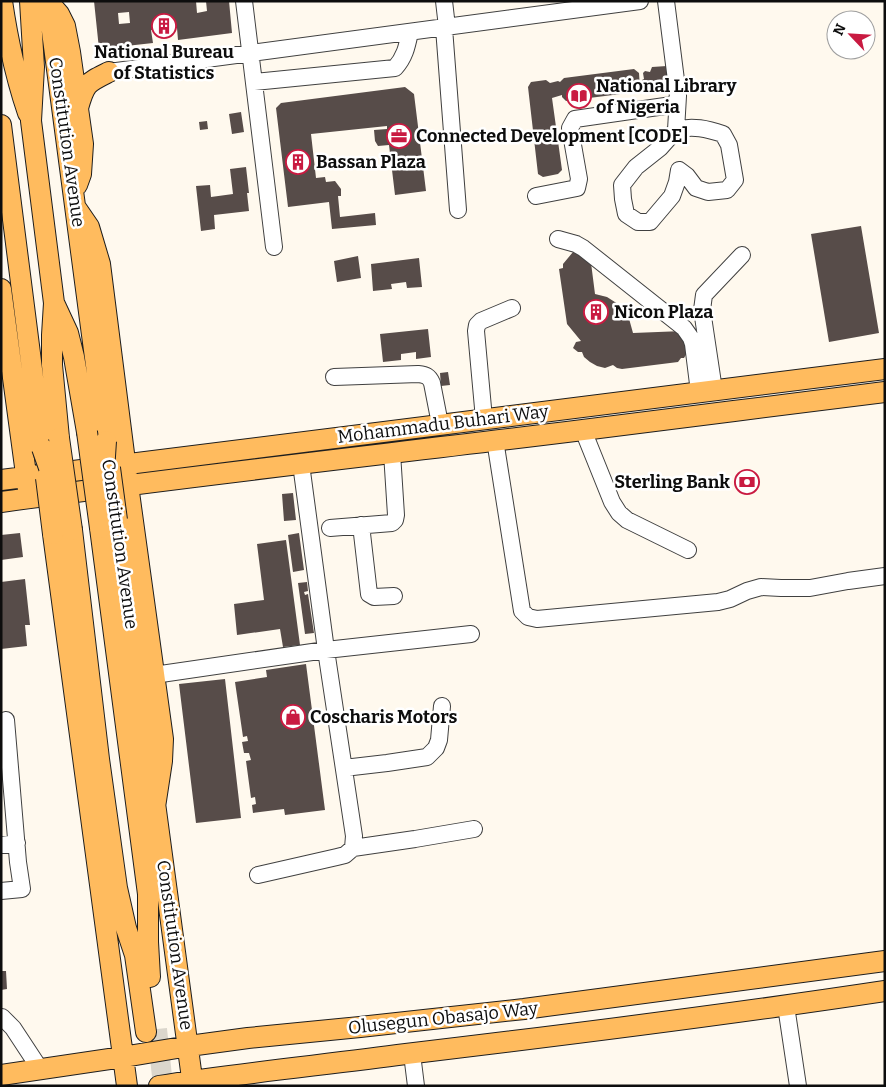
<svg xmlns="http://www.w3.org/2000/svg" width="886" height="1087" font-family="Bitter,serif">
	<style>
		.building { fill: #574c49; fill-rule: evenodd }
		.lines { fill: none; stroke-linecap: round; stroke-linejoin: round }
		.major-tunnel { stroke: #dbd6cc; stroke-width: 20; stroke-dasharray: 20 10; stroke-linecap: butt }
		.minor-casing { stroke: #404040; stroke-width: 18 }
		.major-casing { stroke: #1e1e1e; stroke-width: 22 }
		.minor { stroke: #fff; stroke-width: 16 }
		.major { stroke: #ffbb5e; stroke-width: 20 }
		.major-bridge-casing { stroke: #1e1e1e; stroke-width: 22; stroke-linecap: butt }
		.major-bridge { stroke: #ffbb5e; stroke-width: 20 }
		.labels { text-anchor: middle; stroke-width: 5; stroke-linejoin: round; paint-order: stroke }
		.poi-label { font-size: 18px; font-weight: bold; fill: #0d0d0d; stroke: #fff; text-anchor: start }
		.street-label { font-size: 18px; fill: #0d0d0d; stroke: #fff }
	</style>
	<rect width="100%" height="100%" fill="#fff9ee"/>
	<path class="building" d="M94 1H196L197 13 207 11 206 1H229L232 33 178 40 177 28 151 30 153 43 99 49ZM129 12 130 23 119 24 118 13Z
		M667 66 669 88 656 89 652 87 643 89 642 80 644 79 643 73 645 71 650 72 652 67Z
		M634 69 639 73 640 88 636 92 566 101 562 97V95L552 98 562 170 558 174 543 177 538 174 528 87 531 82 546 80 550 83 558 81 560 82 564 78Z
		M405 87 414 94 426 191 395 195 389 145 378 146 375 141 374 130 387 129V126L311 134 316 178 325 177 326 182 335 181 341 189V196H338L340 217 375 213 376 225 332 229 329 202 288 207 276 108 281 103Z
		M241 112 244 132 232 134 229 114Z
		M207 121 208 129 200 130 199 122Z
		M246 167 249 193H247L249 211 214 215 215 229 201 231 196 186 210 185 211 197 233 194 230 169Z
		M861 226 879 333 829 342 811 234Z
		M573 252 590 255 595 294 607 297 618 304 628 315 633 333 683 331 688 351 684 358H681L678 362 622 369 617 368 613 365 605 368 597 366 590 362 584 357 582 352H578L573 348 576 342 581 341 567 324 559 269 563 268V264Z
		M358 256 361 278 337 282 334 261Z
		M419 258 422 287 407 288 406 282 391 284 392 289 373 291 371 264Z
		M428 329 431 357 416 359V352L401 354V360L383 362 380 334Z
		M448 372 450 385 441 386 440 373Z
		M293 493 296 520 284 521 282 494Z
		M20 533 23 557 1 560V535Z
		M299 533 304 570 293 572 288 535Z
		M286 540 300 645 283 647 280 629 237 635 234 604 264 600 257 544Z
		M25 579 30 625H25L27 646 1 649V582Z
		M307 582 308 591 304 592 305 595 308 594 314 633 305 634 298 583Z
		M306 664 325 810 285 815 284 809 253 813 252 805 256 804 255 797 251 798 246 761 251 760 249 753H244L242 742 248 741 247 736 243 737 235 682 267 677 266 670Z
		M225 679 241 818 196 823 179 684Z
		M1 971H6L7 989 1 990Z"/>
	<g class="lines">
		<path class="major-tunnel" d="M157 1029 163 1086"/>
		<defs>
			<path id="minor" d="M244 1 274 247
				M444 1 447 27
				M444 28 458 210
				M109 72 640 1
				M254 82 395 68C405 57 407 46 410 32
				M676 130 660 148 636 167 622 185 623 199 626 214 638 222H650L672 196 677 182 679 170 687 176 696 188 708 192 727 190 735 180 729 145 723 134C708 129 692 125 676 130L678 96
				M536 196 577 188 579 179 570 128 575 119 672 105 676 102 678 96 666 1
				M558 239 576 244 583 248 684 328 691 338 693 344 699 392
				M334 377 418 374C426 375 429 376 432 383L440 424
				M714 390 702 310 704 295 742 255
				M484 419 476 331 477 325 481 321 512 308
				M583 430 612 502 619 513 627 520 688 550
				M495 440 522 611 528 617 537 619 718 602 730 599 747 591 761 587 781 588H810L848 581 885 576
				M361 525 369 594 374 597 394 596
				M330 528 392 523 395 520 396 515 392 453
				M154 675 326 650 301 464
				M344 768 387 763 427 757 436 748 439 740 442 706
				M1 845 17 843
				M353 848 415 839 474 829
				M258 875 337 857 345 855 353 848 354 836 326 650 471 634
				M1 891 22 889 18 862 6 720
				M786 1006 798 1086
				M2 1017 13 1028 40 1069
				M412 1054 416 1086"/>
			<path id="major" d="M2 1C8 42 15 75 28 113
				M30 1 34 67 31 121 54 303 52 335V365L59 438
				M48 1 106 441
				M52 6 59 14 65 26 70 52 83 144 81 174 77 185
				M78 108C85 83 87 83 109 72
				M1 125 42 448
				M76 208 89 227 100 264 128 485 163 739 162 761 155 807
				M1 289 28 489
				M55 305 68 333 74 357 87 432
				M1 480 885 369
				M1 502C195 475 389 454 583 430 684 418 784 404 885 392
				M117 520 193 1086
				M100 528 148 894V942L150 977
				M72 530 99 759 117 888 126 928 135 955 146 1032
				M53 534 127 1086
				M1 1075 123 1057 189 1046 248 1038 360 1027 524 1009 885 961
				M159 1086C241 1073 324 1065 406 1054 566 1035 726 1015 885 991"/>
		</defs>
		<use href="#minor" class="minor-casing"/>
		<use href="#major" class="major-casing"/>
		<use href="#minor" class="minor"/>
		<use href="#major" class="major"/>
		<defs>
			<path id="major-bridge" d="M87 432 100 528
				M59 438 72 530
				M42 448 58 493
				M110 468 117 520
				M46 478 53 534
				M103 486 106 441"/>
		</defs>
		<use href="#major-bridge" class="major-bridge-casing"/>
		<use href="#major-bridge" class="major-bridge"/>
	</g>
	<defs>
		<symbol id="building-ring" viewBox="-11 -11 22 22"><circle r="9.5" fill="#fff" stroke="#c91a41" stroke-width="1.5"/><path d="M-4-6H4V6H1V3H-1V6H-4ZM-2.5-4.3h1.7v1.8h-1.7ZM.8-4.3h1.7v1.8H.8ZM-2.5-1h1.7V.8h-1.7ZM.8-1h1.7V.8H.8Z" fill="#c91a41"/></symbol>
		<symbol id="library-ring" viewBox="-11 -11 22 22"><circle r="9.5" fill="#fff" stroke="#c91a41" stroke-width="1.5"/><path d="M-6-4Q-3-5.5-.7-3.5V5Q-3 3-6 4ZM6-4Q3-5.5 .7-3.5V5Q3 3 6 4Z" fill="#c91a41"/></symbol>
		<symbol id="office-ring" viewBox="-11 -11 22 22"><circle r="9.5" fill="#fff" stroke="#c91a41" stroke-width="1.5"/><path d="M-6-3h4V-5.5h4V-3h4V5H-6ZM-1-4.5V-3h2v-1.5ZM-6 0V1H6V0Z" fill="#c91a41"/></symbol>
		<symbol id="bank-ring" viewBox="-11 -11 22 22"><circle r="9.5" fill="#fff" stroke="#c91a41" stroke-width="1.5"/><path d="M-6-4H6V4H-6ZM0-2.3a2.3 2.3 0 1 0 0 4.6a2.3 2.3 0 1 0 0-4.6Z" fill="#c91a41"/></symbol>
		<symbol id="shop-ring" viewBox="-11 -11 22 22"><circle r="9.5" fill="#fff" stroke="#c91a41" stroke-width="1.5"/><path d="M-5-2.5h2.3a2.7 3.5 0 0 1 5.4 0H5L5.5 6h-11ZM-1.5-2.5h3a1.5 2.3 0 0 0-3 0Z" fill="#c91a41"/></symbol>
	</defs>
	<g fill-rule="evenodd">
		<use href="#building-ring" x="150" y="12" width="28" height="28"/>
		<use href="#library-ring" x="565" y="82" width="28" height="28"/>
		<use href="#office-ring" x="385" y="122" width="28" height="28"/>
		<use href="#building-ring" x="284" y="148" width="28" height="28"/>
		<use href="#building-ring" x="582" y="298" width="28" height="28"/>
		<use href="#bank-ring" x="733" y="468" width="28" height="28"/>
		<use href="#shop-ring" x="279" y="703" width="28" height="28"/>
	</g>
	<g class="labels">
		<g class="poi-label">
			<text x="164" y="58" text-anchor="middle">National Bureau<tspan x="164" dy="21">of Statistics</tspan></text>
			<text x="596" y="92">National Library<tspan x="596" dy="21">of Nigeria</tspan></text>
			<text x="416" y="142">Connected Development [CODE]</text>
			<text x="316" y="168">Bassan Plaza</text>
			<text x="614" y="318">Nicon Plaza</text>
			<text x="730" y="488" text-anchor="end">Sterling Bank</text>
			<text x="310" y="723">Coscharis Motors</text>
		</g>
		<g class="street-label">
			<text transform="translate(67 142) rotate(82)" y="6">Constitution Avenue</text>
			<text transform="translate(443 424) rotate(-7)" y="6">Mohammadu Buhari Way</text>
			<text transform="translate(120 544) rotate(82)" y="6">Constitution Avenue</text>
			<text transform="translate(175 945) rotate(82)" y="6">Constitution Avenue</text>
			<text transform="translate(443 1018) rotate(-6)" y="6">Olusegun Obasajo Way</text>
		</g>
	</g>
	<rect width="886" height="1087" fill="none" stroke="#0d0d0d" stroke-width="5"/>
	<g transform="translate(851 35) rotate(295)"><circle r="24" fill="#ffffff" stroke="#9e9e9e"/>
	<path d="M0-4L9 19L0 12L-9 19Z" fill="#c91a41"/>
	<text y="-8" font-size="14" font-weight="bold" text-anchor="middle" fill="#0d0d0d">N</text>
	</g>
</svg>
